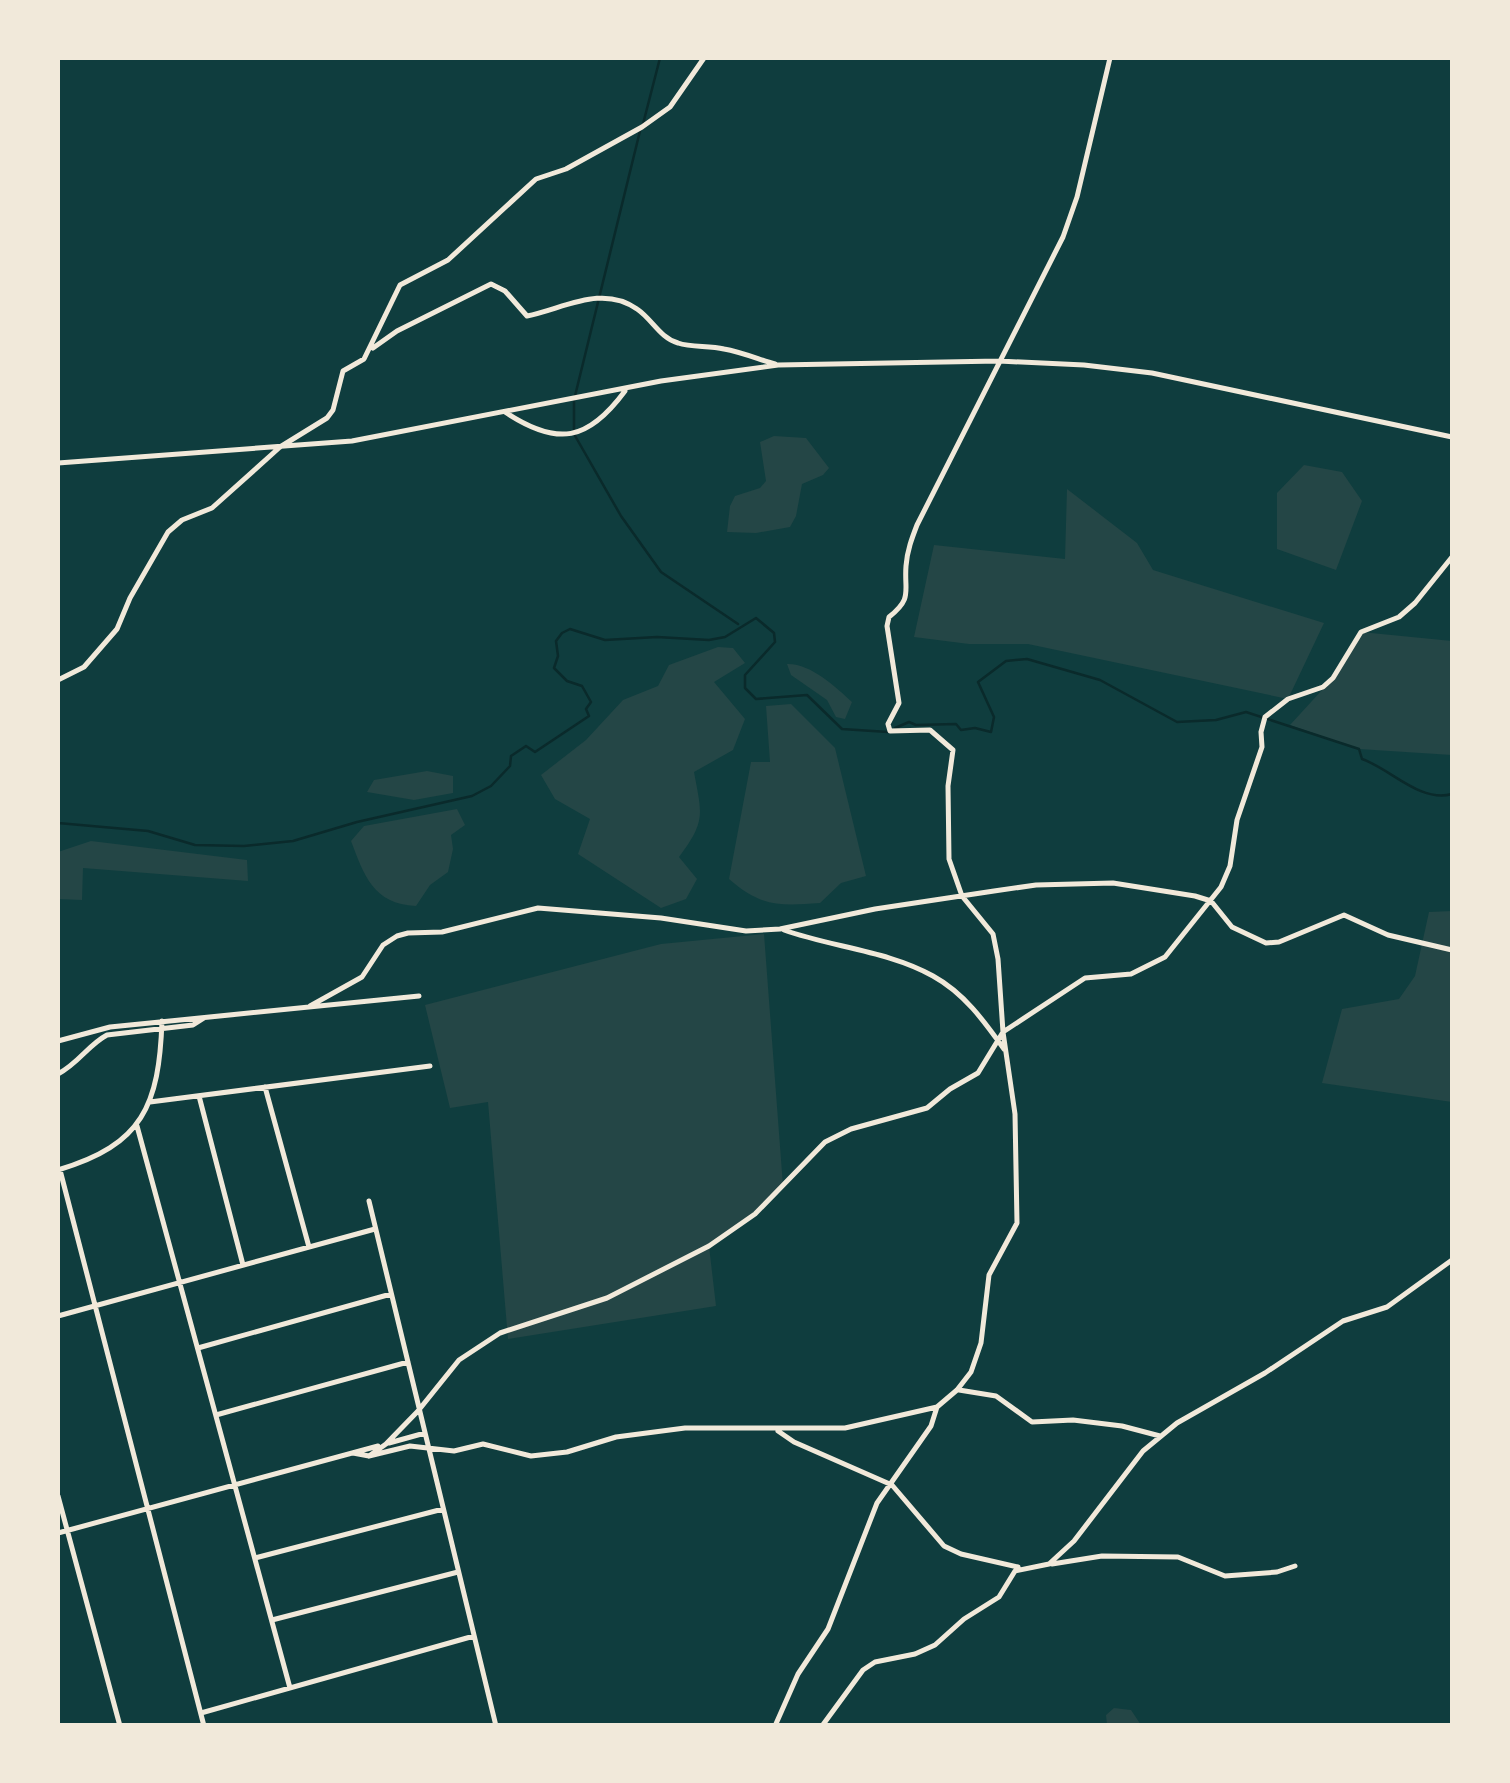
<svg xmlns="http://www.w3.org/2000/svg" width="1510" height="1783" font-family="Raleway,sans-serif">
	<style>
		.green { fill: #244646 }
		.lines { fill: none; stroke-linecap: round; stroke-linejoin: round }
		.stream { stroke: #0a2a2b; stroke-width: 2.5 }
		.minor { stroke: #f1e9da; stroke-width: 5 }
	</style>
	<rect width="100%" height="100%" fill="#0f3d3e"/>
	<path class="green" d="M774 436 806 438 829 468 823 475 802 484 796 516 790 527 756 533 727 532 730 506 735 496 760 488 766 481 760 442Z
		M1304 465 1342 472 1362 501 1336 570 1277 549V493Z
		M1067 489 1137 543 1153 570 1324 623 1288 699 1028 644H969L914 637 934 545 1065 559Z
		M1361 632 1452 641V755L1359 749 1290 725 1333 678Z
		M718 647 733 648 745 663 714 682 745 719 733 750 694 772C702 815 706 821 679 857L697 879 686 899 661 908 578 854 590 819 555 799 541 775 586 740 623 700 658 686 669 665Z
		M787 664C810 663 836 687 852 702L845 719 836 717 827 700 791 675Z
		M791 704 835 748 866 876 841 883 820 903C780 906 761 907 729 879L751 762H770L766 706Z
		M427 771 453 776V793L414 800 367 792 374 780Z
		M457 809 465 825 451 835 453 849 448 872 430 885 416 906C373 904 364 875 351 841L364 826Z
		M91 841 247 860 248 881 83 868 82 900 58 899V852Z
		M1452 911V1102L1322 1083 1342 1009 1399 999 1415 976 1429 912Z
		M764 934 783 1186 755 1214 709 1246 716 1306 508 1339 488 1102 450 1108 425 1005 661 944Z
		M1114 1708 1131 1710 1141 1725H1107L1106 1715Z"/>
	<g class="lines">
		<path class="stream" d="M643 124 660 58
			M640 131 574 400V434L621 516 661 572 738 624
			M895 728 909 722 916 725 956 724 961 730 975 728 991 732 994 717 978 682 1006 661 1027 659 1100 680 1177 722 1216 720 1246 712 1359 749 1362 759C1391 769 1420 803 1452 794
			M58 823 148 831 195 845 244 846 293 841 357 822 472 796 491 786 510 766 511 756 526 746 535 752 589 716 586 709 591 702 582 686 567 681 554 668 558 656 556 641 562 633 570 629 605 640 657 637 709 640 725 637 756 618 774 633 775 642 745 675V688L756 699 807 695 842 729 888 732"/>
		<path class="minor" d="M373 348 397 331 491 284 505 291 527 316C563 309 602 284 637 309 652 319 660 338 678 343 692 348 709 345 724 349 741 352 758 359 775 364
			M505 412C558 447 588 441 625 391
			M58 463 352 441 661 381 778 365 999 361 1084 365 1152 373 1452 437
			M58 680 84 667 117 629 130 598 168 532 182 520 212 508 280 447 327 418 333 410 343 371 364 359 400 285 448 260 536 179 566 169 642 127 670 107 704 58
			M784 930C831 947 889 951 933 976 964 993 984 1021 1004 1049
			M310 1006 362 977 383 945 397 936 408 933 442 932 538 908 661 918 746 931 780 929 875 909 994 891 1036 885 1113 883 1195 896 1211 901 1232 927 1266 943 1279 942 1344 915 1388 935 1452 950
			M58 1041 110 1027 419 996
			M58 1074C79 1063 88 1045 107 1035L193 1025 204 1018
			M265 1087 309 1247
			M199 1096 243 1265
			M150 1102 430 1066
			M137 1126 290 1688
			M58 1170C143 1145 159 1105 162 1021
			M60 1170 204 1726
			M369 1201 496 1726
			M58 1316 375 1229
			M198 1348 391 1294
			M959 1390 996 1396 1032 1422 1073 1420 1122 1426 1160 1436
			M216 1415 408 1362
			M778 1431 794 1442 892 1485 944 1546 961 1554 1018 1567
			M389 1443 425 1433
			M353 1453 369 1456 410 1446 454 1451 483 1444 531 1456 567 1452 616 1437 685 1428H845L937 1407
			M369 1456 386 1444 418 1411 459 1360 500 1333 607 1298 709 1246 755 1214 825 1142 851 1129 927 1108 950 1089 978 1073 1003 1032 1085 978 1131 974 1165 957 1221 887 1230 866 1237 820 1262 747 1261 732 1265 717 1288 699 1323 687 1333 678 1361 632 1399 617 1415 603 1452 557
			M58 1496 120 1726
			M58 1533 378 1446
			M255 1558 443 1509
			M1052 1564 1102 1556 1178 1557 1225 1576 1277 1572 1295 1566
			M272 1620 458 1572
			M201 1713 474 1636
			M775 1726 798 1674 828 1629 877 1503 931 1426 937 1407 957 1390 971 1372 981 1343 989 1275 1017 1223 1015 1114 1003 1032 998 959 993 934 962 896 949 859 948 786 953 750 930 730 890 731 888 724 899 703 887 626 889 617C913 598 904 592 906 566 907 551 912 538 917 525L1063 237 1077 197 1110 58
			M822 1726 863 1670 875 1662 915 1654 935 1645 964 1619 999 1597 1015 1571 1049 1564 1074 1541 1143 1451 1177 1423 1265 1373 1343 1321 1387 1307 1452 1260"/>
	</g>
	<rect width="1510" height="1783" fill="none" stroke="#f1e9da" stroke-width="120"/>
</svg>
